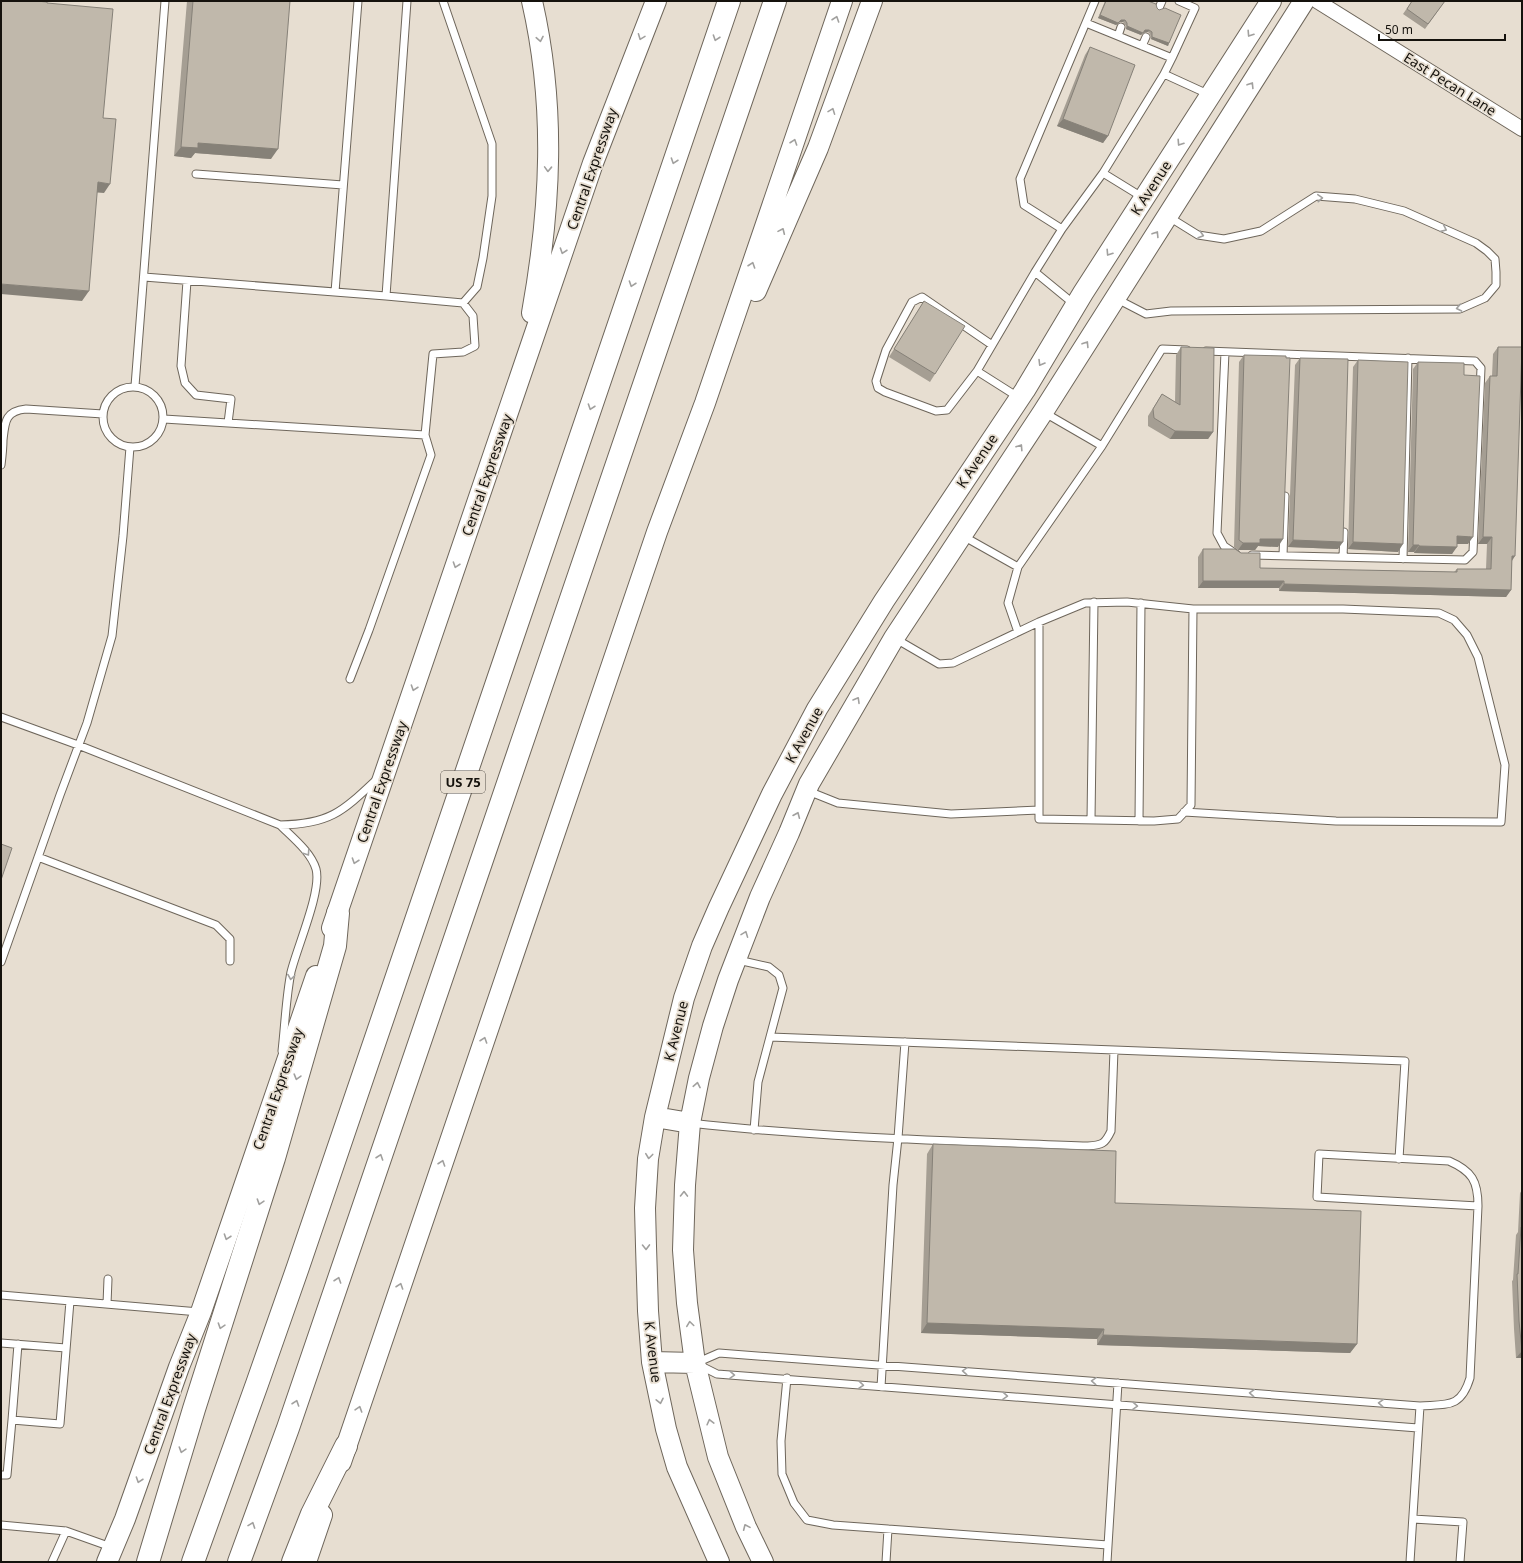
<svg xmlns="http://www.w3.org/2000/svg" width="1523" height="1563" font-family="'Noto Sans',sans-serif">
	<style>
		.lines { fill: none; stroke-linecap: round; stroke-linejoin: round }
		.service-casing { stroke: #6e665b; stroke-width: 9 }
		.minor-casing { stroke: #6e665b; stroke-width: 16 }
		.secondary-casing { stroke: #6e665b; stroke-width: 22 }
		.motorway-casing { stroke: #6e665b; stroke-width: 24 }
		.service { stroke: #fff; stroke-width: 7 }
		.minor { stroke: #fff; stroke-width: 14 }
		.secondary { stroke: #fff; stroke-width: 20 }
		.motorway { stroke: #fff; stroke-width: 22 }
		.wall { fill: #a59e93 }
		.shaded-wall { fill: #868178 }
		.building { fill: #c0b8ab; stroke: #868178 }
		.oneway { stroke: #a1a09e }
		.labels { text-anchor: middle; stroke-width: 3.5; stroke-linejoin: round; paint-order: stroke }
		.shield { fill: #e7ded1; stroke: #544f48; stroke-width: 1 }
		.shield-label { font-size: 13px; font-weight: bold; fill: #15120d }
		.street-label { font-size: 14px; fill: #15120d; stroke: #e7ded1 }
	</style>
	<rect width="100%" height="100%" fill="#e7ded1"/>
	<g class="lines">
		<defs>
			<path id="service" d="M443 1 492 144V196L483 258 477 287 463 303
				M1095 1 1020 179 1024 205 1062 229 1103 173 1142 197
				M1159 8 1162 1
				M1086 23 1172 58
				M1118 36 1121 27
				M1142 46 1146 37
				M1164 74 1172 58 1195 8 1179 1
				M1103 173 1164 74 1210 95
				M196 174 343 185
				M1062 229 1035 272 1074 304
				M144 277 386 296 407 1
				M187 281 181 366 185 383 196 395 231 399 228 423
				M335 292 358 1
				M1117 299 1146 314 1171 311 1460 309 1485 298 1496 285V272L1495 259 1487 251 1476 243 1404 211 1355 199 1316 196 1261 231 1224 239 1198 235 1169 217
				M1206 351 1475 361 1481 368 1473 552 1465 560 1252 555
				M1225 352 1217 533 1224 546 1236 554
				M977 371 947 410 936 411 885 392 878 388 876 381 886 350 912 302 922 297 992 345
				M135 386 165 1
				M103 417a30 30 0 1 1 60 0a30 30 0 1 1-60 0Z
				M1018 397 977 371 1035 272
				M1045 413 1102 446 1162 349 1187 350
				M164 419 425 435 433 354 463 352 475 346 473 316 463 303 386 296
				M1 465C2 457 3 448 3 440 5 422 5 411 26 409L103 414
				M963 536 1018 567 1102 446
				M1283 556 1285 496
				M1343 557 1344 532
				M1403 559 1408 358
				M1018 567 1008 603 1018 632
				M896 639 939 664 953 663 1039 622 1085 603 1127 602 1193 609 1191 805 1178 819 1154 821 1039 819V622
				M350 679 369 630 431 455 425 435
				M1 717 78 745 280 825C292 837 311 852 316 869 322 891 297 947 291 972 286 997 285 1025 282 1051
				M808 791 838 803 951 814 1039 810
				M1184 812 1336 821 1501 822 1505 765 1478 657 1467 635 1454 620 1439 613 1343 609H1193
				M1091 820 1094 602
				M1139 821 1141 603
				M280 825C330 824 342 812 377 779
				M38 857 216 925 230 939V961
				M738 960 769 967 779 975 783 988 758 1082 754 1130
				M1 962 60 795 87 723 112 636 123 536 130 447
				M770 1037 1405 1061 1399 1159
				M690 1123C822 1138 956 1141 1088 1146 1102 1145 1105 1144 1111 1131L1114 1050
				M1 1295 199 1312
				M107 1304 108 1279
				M1 1343 66 1348
				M696 1363 719 1353 1420 1406C1448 1404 1461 1408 1470 1378L1478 1206C1478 1181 1472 1171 1449 1161L1319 1154 1317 1197 1478 1206
				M699 1365 717 1374 1418 1428
				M787 1378 781 1441 782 1474 794 1503 807 1520 833 1525 1108 1545
				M881 1387 893 1185 898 1138 905 1042
				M12 1420 18 1344
				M1 1475H7L12 1420 60 1424 70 1301
				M1413 1519 1463 1522 1460 1562
				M1 1525 66 1531 111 1547
				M52 1562 66 1531
				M886 1562 888 1529
				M1107 1562 1118 1383
				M1410 1562 1420 1406"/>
			<path id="minor" d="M1317 1 1522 129"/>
			<path id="secondary" d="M756 291 818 148 872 1
				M532 313C551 207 556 106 532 1
				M332 928 593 163 656 1
				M655 1117 690 1123
				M652 1362 695 1363
				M341 1462 657 532 705 403 842 1
				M107 1562 125 1519 179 1367 201 1312 316 976
				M306 1562 322 1515
				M719 1562 677 1467 666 1429 652 1362 648 1311 646 1246 645 1208 648 1159 655 1117 684 998 702 946 719 907 772 794 817 709 884 601 1025 390 1083 293 1271 1
				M763 1562 746 1527 718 1457 695 1363 687 1303 683 1250 685 1185 690 1123 699 1078 713 1026 728 980 760 897 789 833 809 784 894 638 1043 412 1304 1"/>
			<path id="motorway" d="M148 1562 194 1409 274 1158 335 946 338 913
				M193 1562 257 1384 298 1267 729 1
				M239 1562 288 1428 775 1
				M293 1562 312 1514 346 1446"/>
		</defs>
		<use href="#service" class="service-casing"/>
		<use href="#minor" class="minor-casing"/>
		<use href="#secondary" class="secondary-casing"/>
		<use href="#motorway" class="motorway-casing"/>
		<use href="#service" class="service"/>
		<use href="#minor" class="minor"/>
		<use href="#secondary" class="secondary"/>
		<use href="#motorway" class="motorway"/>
	</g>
	<path class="wall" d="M187 1H290L271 159 195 153 191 158 174 156Z
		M1105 1H1148L1157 8 1169 43 1168 46 1151 39 1150 34 1148 32 1143 33 1141 35 1126 29V26L1123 22H1120L1116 25 1098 18Z
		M1412 1H1445L1425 29 1403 14Z
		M1090 47 1108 136 1103 143 1057 126 1085 55Z
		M924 301 935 374 930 382 889 357Z
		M1181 347 1213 432 1208 439H1170L1148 426V416L1162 394 1175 402 1176 355Z
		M1498 347 1512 561 1511 590 1506 597 1279 591V588H1198V557L1203 549 1260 568 1454 572 1457 569H1486L1487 544H1478L1485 383 1490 376H1492L1493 354Z
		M1244 355 1278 547 1258 546 1255 550H1238L1234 547 1239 362Z
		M1300 358 1338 549 1288 547 1295 365Z
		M1358 360 1398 552 1348 549 1353 367Z
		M1418 362 1464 375 1468 544H1457L1452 554 1414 553V552H1408L1413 369Z
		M933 1144 1115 1203 1357 1344 1350 1353 1097 1345V1339L921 1333 927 1154Z
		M1522 1190V1358H1516L1514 1329 1512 1281 1513 1280 1516 1235 1518 1232 1520 1193Z"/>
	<path class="shaded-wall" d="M1100 15 1121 20H1125L1123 22H1120L1116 25 1098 18Z
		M1127 26 1143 33 1141 35 1126 29Z
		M1145 30H1149L1148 32 1143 33Z
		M1152 37 1169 43 1168 46 1151 39Z
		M1063 119 1108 136 1103 143 1057 126Z
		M198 143 278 149 271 159 195 153 191 158 174 156 181 147Z
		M98 182 110 184 104 193 91 192Z
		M1 284 89 291 82 301 1 294Z
		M1175 431 1213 432 1208 439H1170Z
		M1457 536 1473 537 1468 544H1452Z
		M1483 537H1492L1487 544H1478Z
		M1260 539H1283L1278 547 1258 546 1255 550H1238L1243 543Z
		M1293 540 1343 542 1338 549 1288 547Z
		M1353 542 1403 544 1398 552 1348 549Z
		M1413 545H1419L1414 552H1408Z
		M1419 546 1457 547 1452 554 1414 553Z
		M1512 556H1515L1510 564Z
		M1203 581H1284L1279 588H1198Z
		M1284 584 1511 590 1506 597 1279 591Z
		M927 1323 1104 1329 1097 1339 921 1333Z
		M1103 1335 1357 1344 1350 1353 1097 1345Z
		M1522 1351V1358H1516Z"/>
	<path class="building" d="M1 1H36L47 2V3L113 9 103 118 116 119 110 184 98 182 89 291 1 284Z
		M193 1H290L278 149 198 143V148L181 147Z
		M1106 1H1148L1156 4 1157 8 1159 10 1165 8 1181 15 1169 43 1152 37V32L1149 30H1145L1143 33 1127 26V23L1125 20H1121L1118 23 1100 15Z
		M1412 1H1445L1428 24 1407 9Z
		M1090 47 1135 65 1108 136 1063 119Z
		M924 301 965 326 935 374 894 349Z
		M1181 347 1214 348 1213 432 1175 431 1154 418 1153 409 1162 394 1180 405Z
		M1498 347H1522L1515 556H1512L1511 590 1284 584V581H1203V549H1235L1241 553H1260V568L1457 572V569H1491L1492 537H1483L1490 376H1497Z
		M1244 355 1286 356V358H1290L1283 539H1260V543H1243L1239 540Z
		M1300 358 1348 359 1343 542 1293 540Z
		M1358 360 1408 362 1403 544 1353 542Z
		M1418 362 1464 363V375L1480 376 1473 537 1457 536V547L1419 546V545H1413Z
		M1 844 12 848 1 880Z
		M933 1144 1116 1151 1115 1203 1361 1211 1357 1344 1103 1335 1104 1329 927 1323Z
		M1521 1227 1522 1228V1351L1519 1321 1517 1274H1518Z"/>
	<defs><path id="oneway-chevron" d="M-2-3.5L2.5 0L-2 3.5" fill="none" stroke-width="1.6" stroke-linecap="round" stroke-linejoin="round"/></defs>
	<g class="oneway">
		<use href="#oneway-chevron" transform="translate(836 19) rotate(-71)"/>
		<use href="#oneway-chevron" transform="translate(1250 34) rotate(123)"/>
		<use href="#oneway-chevron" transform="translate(641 37) rotate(111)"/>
		<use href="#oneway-chevron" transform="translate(716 38) rotate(109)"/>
		<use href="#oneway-chevron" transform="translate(540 39) rotate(79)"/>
		<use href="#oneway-chevron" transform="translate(1251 85) rotate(-58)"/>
		<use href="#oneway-chevron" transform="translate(832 111) rotate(-69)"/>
		<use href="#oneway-chevron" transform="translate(794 142) rotate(-71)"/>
		<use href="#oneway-chevron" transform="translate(1180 143) rotate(123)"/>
		<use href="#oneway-chevron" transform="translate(674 161) rotate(109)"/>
		<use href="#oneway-chevron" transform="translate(548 169) rotate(92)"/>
		<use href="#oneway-chevron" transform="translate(1320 198) rotate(-4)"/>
		<use href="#oneway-chevron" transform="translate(1444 229) rotate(24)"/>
		<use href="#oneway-chevron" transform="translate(782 231) rotate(-66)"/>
		<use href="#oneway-chevron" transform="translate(1156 234) rotate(-58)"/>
		<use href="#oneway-chevron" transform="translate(1201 235) rotate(16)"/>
		<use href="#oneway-chevron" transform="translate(563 251) rotate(109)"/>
		<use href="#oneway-chevron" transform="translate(1109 253) rotate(123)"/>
		<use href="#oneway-chevron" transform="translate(752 265) rotate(-71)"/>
		<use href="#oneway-chevron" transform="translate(632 284) rotate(109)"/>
		<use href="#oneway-chevron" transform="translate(1459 308) rotate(169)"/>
		<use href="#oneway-chevron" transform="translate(1086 344) rotate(-58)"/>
		<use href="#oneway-chevron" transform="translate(1041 363) rotate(121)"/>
		<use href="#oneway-chevron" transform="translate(591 407) rotate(109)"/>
		<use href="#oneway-chevron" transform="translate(1020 447) rotate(-57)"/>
		<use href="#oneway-chevron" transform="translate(456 565) rotate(109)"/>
		<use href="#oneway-chevron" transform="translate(414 688) rotate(109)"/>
		<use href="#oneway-chevron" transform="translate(857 700) rotate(-60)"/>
		<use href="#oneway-chevron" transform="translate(797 815) rotate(-67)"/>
		<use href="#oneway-chevron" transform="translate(307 853) rotate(56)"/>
		<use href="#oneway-chevron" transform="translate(355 861) rotate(109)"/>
		<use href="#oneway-chevron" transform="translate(745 934) rotate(-69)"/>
		<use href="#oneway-chevron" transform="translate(291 977) rotate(99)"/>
		<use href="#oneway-chevron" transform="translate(484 1040) rotate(-71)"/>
		<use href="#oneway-chevron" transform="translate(297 1077) rotate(106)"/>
		<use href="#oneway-chevron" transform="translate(697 1085) rotate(-79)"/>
		<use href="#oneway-chevron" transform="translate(649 1156) rotate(97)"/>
		<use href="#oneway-chevron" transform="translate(380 1157) rotate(-71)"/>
		<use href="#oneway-chevron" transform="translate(442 1163) rotate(-71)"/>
		<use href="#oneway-chevron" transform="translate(684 1194) rotate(-89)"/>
		<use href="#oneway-chevron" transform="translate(260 1202) rotate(108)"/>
		<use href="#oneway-chevron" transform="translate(227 1237) rotate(109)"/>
		<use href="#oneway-chevron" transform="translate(646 1247) rotate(89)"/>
		<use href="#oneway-chevron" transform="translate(338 1280) rotate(-71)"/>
		<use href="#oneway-chevron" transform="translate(400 1286) rotate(-71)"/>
		<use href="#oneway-chevron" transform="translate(690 1324) rotate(-98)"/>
		<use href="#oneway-chevron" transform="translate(221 1326) rotate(108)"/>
		<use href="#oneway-chevron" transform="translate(965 1371) rotate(-176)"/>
		<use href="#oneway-chevron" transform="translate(732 1375) rotate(4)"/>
		<use href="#oneway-chevron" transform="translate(1094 1381) rotate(-176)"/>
		<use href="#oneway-chevron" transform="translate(861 1385) rotate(5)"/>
		<use href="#oneway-chevron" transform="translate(1252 1393) rotate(-176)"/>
		<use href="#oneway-chevron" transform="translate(1005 1396) rotate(4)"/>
		<use href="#oneway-chevron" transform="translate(660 1401) rotate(78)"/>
		<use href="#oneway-chevron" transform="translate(296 1403) rotate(-71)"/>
		<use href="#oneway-chevron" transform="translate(1381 1403) rotate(-176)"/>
		<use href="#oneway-chevron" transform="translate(1135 1406) rotate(4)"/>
		<use href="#oneway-chevron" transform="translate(359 1409) rotate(-72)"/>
		<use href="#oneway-chevron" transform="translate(710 1422) rotate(-104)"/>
		<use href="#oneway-chevron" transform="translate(182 1450) rotate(107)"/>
		<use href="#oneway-chevron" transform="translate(139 1480) rotate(109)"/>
		<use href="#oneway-chevron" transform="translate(252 1525) rotate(-70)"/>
		<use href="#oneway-chevron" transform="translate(746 1527) rotate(-114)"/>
	</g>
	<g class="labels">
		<rect class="shield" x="441" y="771" width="44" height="22" rx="3"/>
		<g class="shield-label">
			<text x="463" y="787">US 75</text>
		</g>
		<g class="street-label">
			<text transform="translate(1450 84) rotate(32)" y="5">East Pecan Lane</text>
			<text transform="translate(592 169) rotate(-71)" y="5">Central Expressway</text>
			<text transform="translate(1151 188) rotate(-57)" y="5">K Avenue</text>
			<text transform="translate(977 461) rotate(-56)" y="5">K Avenue</text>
			<text transform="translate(487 475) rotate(-71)" y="5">Central Expressway</text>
			<text transform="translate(804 735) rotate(-61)" y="5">K Avenue</text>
			<text transform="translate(382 782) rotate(-71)" y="5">Central Expressway</text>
			<text transform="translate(676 1031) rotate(-76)" y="5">K Avenue</text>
			<text transform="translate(278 1089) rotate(-71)" y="5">Central Expressway</text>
			<text transform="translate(653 1352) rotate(83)" y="5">K Avenue</text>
			<text transform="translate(170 1394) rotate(-70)" y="5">Central Expressway</text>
		</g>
	</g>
	<rect width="1523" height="1563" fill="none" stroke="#15120d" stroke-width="4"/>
	<path d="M1379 34v6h126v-6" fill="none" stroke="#15120d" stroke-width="2"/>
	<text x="1385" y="34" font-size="12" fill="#15120d" stroke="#e7ded1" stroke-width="3" paint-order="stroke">50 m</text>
</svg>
